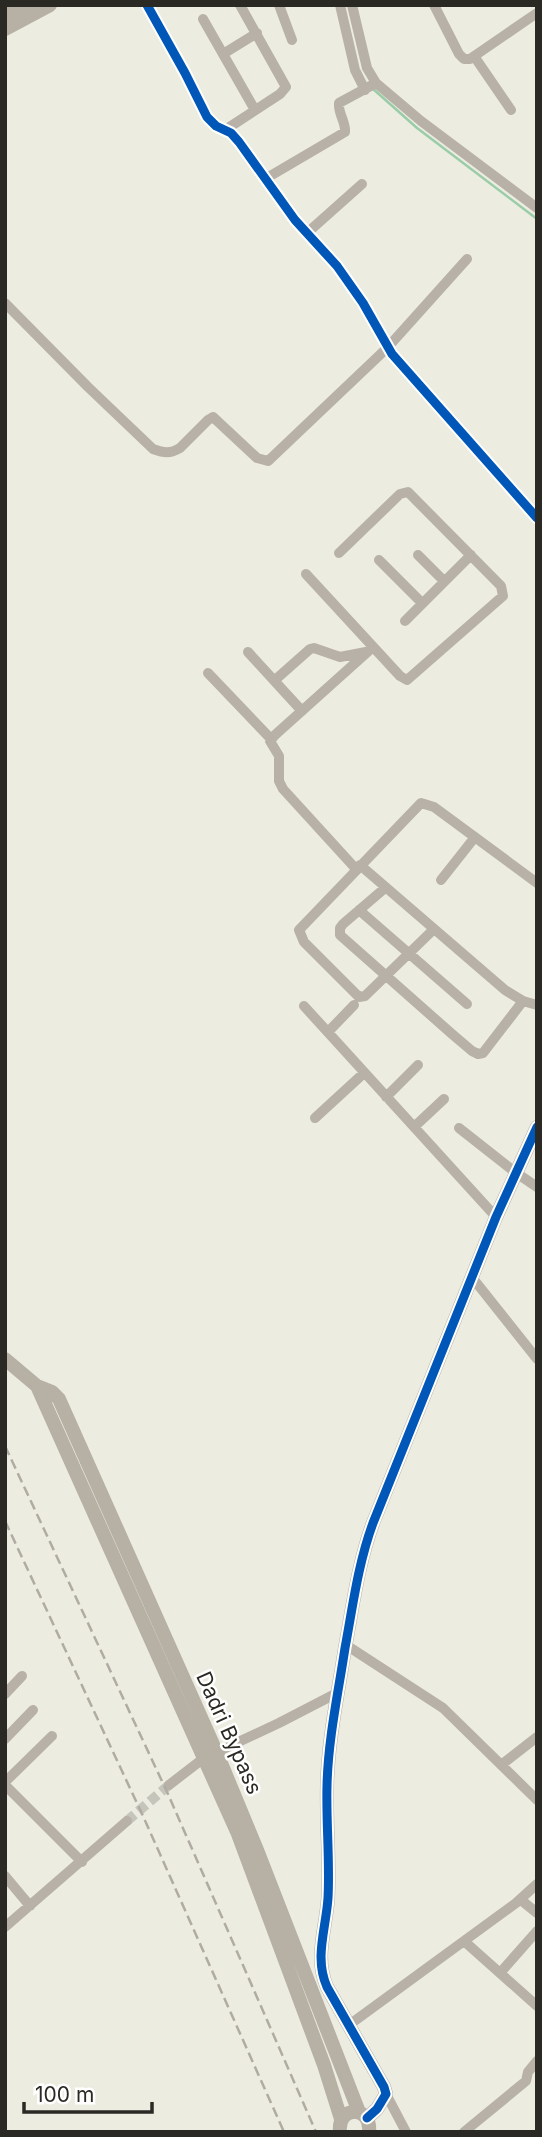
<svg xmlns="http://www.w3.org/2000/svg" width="542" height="2137" font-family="Inter,sans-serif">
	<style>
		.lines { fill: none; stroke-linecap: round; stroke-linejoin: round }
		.stream { stroke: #99cda7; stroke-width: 2.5 }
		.street-tunnel { stroke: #c6c5bb; stroke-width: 10; stroke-dasharray: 10 5; stroke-linecap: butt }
		.street { stroke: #b8b1a8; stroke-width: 10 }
		.secondary { stroke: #b7b0a5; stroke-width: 14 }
		.rail { stroke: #b0aba3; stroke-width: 2.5; stroke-dasharray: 10 5; stroke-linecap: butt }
		.cycleway-casing { stroke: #fff; stroke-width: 13 }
		.cycleway { stroke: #0057b8; stroke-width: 9 }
		.labels { text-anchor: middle; stroke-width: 5; stroke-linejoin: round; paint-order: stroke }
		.street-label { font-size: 21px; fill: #2b2923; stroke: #fff }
	</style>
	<rect width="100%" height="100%" fill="#edece1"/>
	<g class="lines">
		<path class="stream" d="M372 88 417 128 537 219"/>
		<path class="street-tunnel" d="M127 1821 169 1785"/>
		<path class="street" d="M147 5 185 73 207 117 216 126 231 133 239 142 295 220 337 266 363 303 392 354 537 518
			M279 5 292 40
			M340 5 355 70 365 90
			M352 5 367 68 376 83 421 121 537 208
			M434 5 459 54 464 59H470L537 13
			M203 19 255 110
			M223 54 257 33
			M474 56 511 110
			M225 130 280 94 286 87 240 5
			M265 179 345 132C346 122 338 114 339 103L376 83
			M307 233 362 184
			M5 303 88 387 153 449C164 453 170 454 180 448L208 420 213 417 257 458 268 461 388 347 467 259
			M418 555 444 581
			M379 560 422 603
			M306 574 400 676 407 680 503 596 501 586 408 492 400 494 339 553
			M405 621 471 555
			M248 652 302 711
			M208 673 271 739
			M275 680 310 649 314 648 340 657 366 652
			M360 865 505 990 523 1001 537 1005
			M356 869 283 789 279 781V756L270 741 275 735 373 647
			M441 880 475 837
			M385 888 343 924 340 928V935L452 1034 472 1051 478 1054 483 1053 523 1001
			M359 910 467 1004
			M433 930 365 996 359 997 304 942 299 930 421 803 434 807 537 883
			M304 1006 496 1217
			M328 1032 354 1005
			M386 1097 418 1065
			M315 1118 364 1073
			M414 1127 444 1099
			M459 1128 515 1172 537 1187
			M471 1276 537 1359
			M346 1645 443 1708 537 1800
			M5 1694 22 1676
			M5 1739 33 1710
			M501 1765 537 1737
			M5 1782 52 1736
			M5 1785 82 1862
			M169 1785 204 1758 279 1723 337 1693
			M5 1876 30 1906
			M521 1900 537 1913
			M5 1927 127 1821
			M464 1941 537 2006
			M500 1973 537 1931
			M349 2025 516 1903 537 1884
			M386 2094 406 2132
			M464 2132 526 2081 528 2072 537 2061"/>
		<path class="secondary" d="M5 16 26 5
			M5 29 50 5
			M5 1359 37 1386 52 1392 59 1399 216 1751 257 1850 359 2112
			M37 1386 238 1834 324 2065 341 2119
			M367 2118 377 2109 386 2094 384 2087 327 1987C314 1958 326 1929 328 1898 330 1861 326 1823 327 1786 328 1740 338 1694 345 1648 353 1605 358 1564 373 1523L496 1217 537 1127
			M340 2132C337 2105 372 2105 369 2132"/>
		<path class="rail" d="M5 1446 168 1794 316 2132
			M5 1521 143 1816 284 2132"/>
		<defs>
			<path id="cycleway" d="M147 5 185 73 207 117 216 126 231 133 239 142 295 220 337 266 363 303 392 354 537 518
				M367 2118 377 2109 386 2094 384 2087 327 1987C314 1958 326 1929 328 1898 330 1861 326 1823 327 1786 328 1740 338 1694 345 1648 353 1605 358 1564 373 1523L496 1217 537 1127"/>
		</defs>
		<use href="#cycleway" class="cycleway-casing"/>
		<use href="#cycleway" class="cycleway"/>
	</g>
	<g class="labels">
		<g class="street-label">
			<text transform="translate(229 1733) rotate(66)" y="7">Dadri Bypass</text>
		</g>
	</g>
	<rect width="542" height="2137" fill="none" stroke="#2b2923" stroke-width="14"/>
	<path d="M24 2102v10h128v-10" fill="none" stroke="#2b2923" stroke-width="3.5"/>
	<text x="35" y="2102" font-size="21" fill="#2b2923" stroke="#ffffff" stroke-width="5" paint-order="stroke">100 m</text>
</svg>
